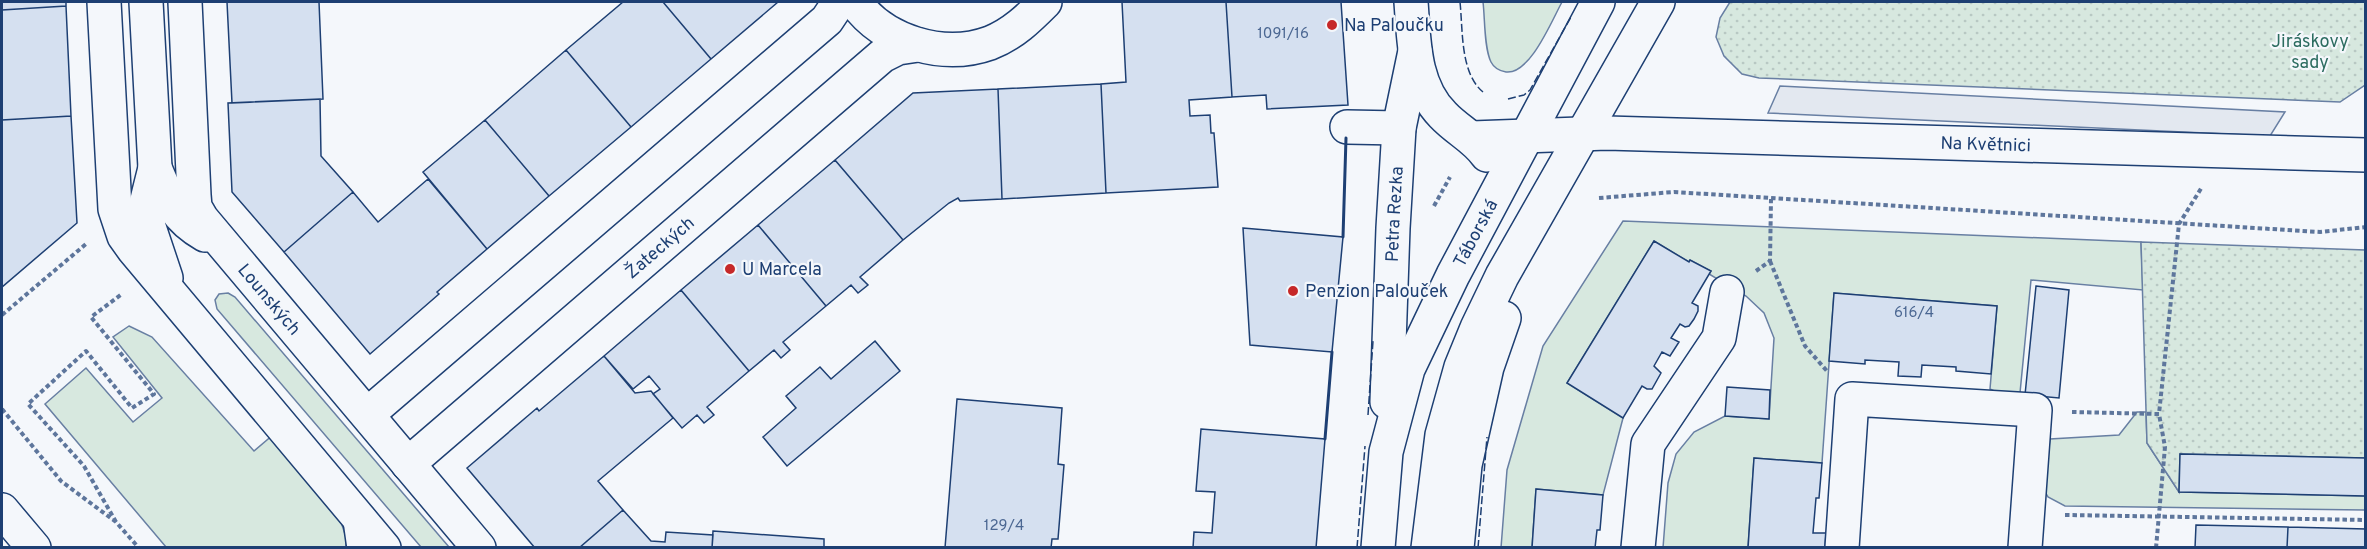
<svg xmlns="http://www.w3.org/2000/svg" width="2367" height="549" font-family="Overpass,sans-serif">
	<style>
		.grass { fill: #d7e8df; stroke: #687fa3; stroke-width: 1.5 }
		.park { fill: url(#park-dots); stroke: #687fa3; stroke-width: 1.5 }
		.parking { fill: #e3e8f0; stroke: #687fa3; stroke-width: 1.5 }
		.building { fill: #d5e0f0; stroke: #1d3f73; stroke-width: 1.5 }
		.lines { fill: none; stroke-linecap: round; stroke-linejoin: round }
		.minor-casing { stroke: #1d3f73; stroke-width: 36 }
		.major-casing { stroke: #1d3f73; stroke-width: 36 }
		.path { stroke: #5e769c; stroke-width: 4; stroke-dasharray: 4.5 3; stroke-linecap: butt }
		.minor { stroke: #f4f7fb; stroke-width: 33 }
		.major { stroke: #f4f7fb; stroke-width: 33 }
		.fence { stroke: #1d3f73; stroke-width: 1.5; stroke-dasharray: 8 3; stroke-linecap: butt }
		.wall { stroke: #1d3f73; stroke-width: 3 }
		.poi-dot { fill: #c62828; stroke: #f4f7fb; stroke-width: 2 }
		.labels { text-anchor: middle; stroke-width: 4.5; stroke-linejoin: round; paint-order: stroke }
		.number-label { font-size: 15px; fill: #4b6792 }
		.poi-label { font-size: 18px; fill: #1d3f73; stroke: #f4f7fb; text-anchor: start }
		.park-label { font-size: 18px; fill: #2c6c60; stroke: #f4f7fb }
		.street-label { font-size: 18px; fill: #1d3f73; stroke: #f4f7fb }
	</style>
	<defs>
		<pattern id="park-dots" width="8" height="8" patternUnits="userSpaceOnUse" patternTransform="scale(1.5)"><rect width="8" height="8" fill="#d7e8df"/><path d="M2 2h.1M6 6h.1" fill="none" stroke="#b8c8c3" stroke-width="1.8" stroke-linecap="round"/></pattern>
	</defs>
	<rect width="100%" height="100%" fill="#f4f7fb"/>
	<path class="grass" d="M1483 2H1562C1552 20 1530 75 1506 72 1500 71 1494 68 1491 62 1484 48 1485 18 1483 2Z
		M1623 221 2141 242 2143 290 2031 280 2019 403 1990 389 1997 306 1834 293 1822 463 1754 458 1748 547 1663 548 1668 483 1676 454 1694 432 1725 416 1769 419 1774 338 1764 313 1746 296 1709 274 1711 271 1690 260 1689 262 1654 241 1567 383 1623 418 1603 495 1536 489 1532 547 1501 548 1507 470 1543 346Z
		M228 293 235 297 449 547H421L217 309 215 300 219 294Z
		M129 326 152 337 254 451 274 434 337 510 346 537V547H166L45 404 86 368 133 422 162 398 113 337Z
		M2137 412H2146L2147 443 2179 492 2365 496V510L2065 506 2048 497 2040 484 2047 463 2050 439 2119 435Z"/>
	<path class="park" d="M1730 2H2365V85L2340 102 1759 78 1742 74 1724 56 1716 37 1720 18Z
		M2141 242 2365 250V458L2180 454 2179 492 2147 443Z"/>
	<path class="parking" d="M1780 86 2285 112 2270 136 1768 113Z"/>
	<path class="building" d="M2 2H66V6L2 10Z
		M227 2H319L323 99 232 103Z
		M623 2H663L711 59 631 127 566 50Z
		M663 2H778L711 59Z
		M1122 2H1226L1232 97 1189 100 1190 116 1210 115 1211 133H1214L1218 187 1106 193 1101 84 1126 82Z
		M1226 2H1341L1348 105 1267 109 1266 95 1232 97Z
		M66 6 71 116 2 120V10Z
		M566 50 631 127 549 196 485 120Z
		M1101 84 1106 193 1002 199 998 89Z
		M998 89 1002 199 960 201 958 198 949 203 903 240 835 160 913 93Z
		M320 99 321 156 353 192 284 252 232 192 228 103Z
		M71 116 77 223 2 287V120Z
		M485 120 549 196 487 249 423 172Z
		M835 160 903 240 860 277 868 285 858 293 851 285 826 306 758 225Z
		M428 179 487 249 437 292 439 294 370 354 284 252 353 192 378 222Z
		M758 225 826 306 783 342 790 350 781 358 774 350 749 371 681 290Z
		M1243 228 1343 237 1332 352 1250 345Z
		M1654 241 1689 262 1690 260 1711 271 1692 303 1698 306V311L1694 319 1689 326 1685 327 1680 324 1671 338 1679 342 1670 356 1662 352 1654 366 1661 373 1652 389H1647L1642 386 1623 418 1567 383Z
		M2036 286 2069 290 2059 398 2025 395Z
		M681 290 749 371 707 407 714 415 704 423 697 415 682 428 653 394 660 389 649 376 633 389 604 356Z
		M1834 293 1997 306 1991 374 1956 371V367L1922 365 1921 377 1898 376 1899 362 1865 360V364L1829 361Z
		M875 341 900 371 787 466 763 437 796 408 786 396 820 367 831 379Z
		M604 356 635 393 651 391 673 418 598 481 623 510 579 548H535L467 468 537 408 539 411Z
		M1727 387 1770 390 1769 419 1725 416Z
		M957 399 1062 408 1058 464 1064 465 1058 539H1052L1051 548H945Z
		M1201 429 1325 439 1316 548H1193L1194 532 1212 533 1215 492 1196 491Z
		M2180 454 2366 458V496L2179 492Z
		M1754 458 1822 463 1819 498H1816L1813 533H1826L1825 548H1748Z
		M1536 489 1603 495 1600 530H1597L1595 548H1532Z
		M623 510 651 541 665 542 666 532 713 535 712 548H579Z
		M2196 525 2288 527 2287 548H2195Z
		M2288 527 2366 529V548H2287Z
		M713 531 824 539V548H712Z"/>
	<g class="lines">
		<defs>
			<g id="minor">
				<path d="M104 2 115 209 124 236 134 250 384 548"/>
				<path d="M146 2 155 168"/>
				<path id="s1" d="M185 2 194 195 195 207 202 219 479 548"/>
				<path d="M855 2C884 42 943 60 990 43 1013 34 1029 18 1045 2"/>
				<path d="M1411 2C1414 40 1413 85 1443 115 1457 130 1475 138 1487 155"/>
				<path d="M1347 127 1399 128"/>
				<path id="s2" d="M1472 138 1607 133 2366 155"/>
				<path d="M166 278 148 224 145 208 155 168C168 199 175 218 205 235"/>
				<path id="s3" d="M1387 402 1393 228 1399 128 1415 51"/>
				<path d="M368 414 827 20 839 2"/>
				<path id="s4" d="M408 464 882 56 898 48 918 45"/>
				<path id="s5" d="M1378 548 1386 452 1408 369 1453 275 1598 2"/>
				<path d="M1428 548 1442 435 1461 367 1477 328 1502 276 1658 2"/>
				<path d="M1457 548 1465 465 1487 367 1504 318"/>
				<path d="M1638 548 1648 444 1719 338 1727 292"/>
				<path d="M1842 548 1852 399 2035 410 2025 548"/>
			</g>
			<path id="major" d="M2 510 34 548
				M360 520 364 548"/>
		</defs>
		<use href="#minor" class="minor-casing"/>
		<use href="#major" class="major-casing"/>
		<path class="path" d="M1599 198 1674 192 2320 232 2366 227
			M1434 206 1450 177
			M1770 261 1805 346 1827 371
			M1756 271 1770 261 1771 199
			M2 315 86 244
			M2 409 61 481 116 522 139 548
			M2072 412 2159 414 2179 224 2202 187
			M2065 515 2366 520
			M116 522 84 466 28 404 86 351 132 408 154 394 91 317 122 294
			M2156 548 2165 447 2159 414"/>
		<use href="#minor" class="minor"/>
		<use href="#major" class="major"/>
		<path class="fence" d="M1460 2C1463 30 1460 73 1483 92
			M1508 99 1524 95 1530 90 1571 17
			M1368 415 1373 341
			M1357 548 1365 446
			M1478 548 1487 437"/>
		<path class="wall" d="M1343 237 1346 138
			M1325 439 1332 352"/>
	</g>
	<g class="poi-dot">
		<circle cx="1332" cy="25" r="6"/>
		<circle cx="730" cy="269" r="6"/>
		<circle cx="1293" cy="291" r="6"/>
	</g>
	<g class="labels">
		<g class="number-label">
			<text x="1283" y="38">1091/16</text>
			<text x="1914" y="317">616/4</text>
			<text x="1004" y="530">129/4</text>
		</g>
		<g class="poi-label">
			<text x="1344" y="31">Na Paloučku</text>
			<text x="742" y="275">U Marcela</text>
			<text x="1305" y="297">Penzion Palouček</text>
		</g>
		<g class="park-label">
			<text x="2310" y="47">Jiráskovy<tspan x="2310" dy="21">sady</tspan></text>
		</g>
		<g class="street-label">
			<text dy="6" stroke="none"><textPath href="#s2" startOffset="514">Na Květnici</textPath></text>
			<text dy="6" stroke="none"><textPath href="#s3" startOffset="188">Petra Rezka</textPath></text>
			<text dy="6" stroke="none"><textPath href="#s5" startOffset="334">Táborská</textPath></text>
			<text dy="6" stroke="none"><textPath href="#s4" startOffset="332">Žateckých</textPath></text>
			<text dy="6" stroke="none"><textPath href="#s1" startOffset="324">Lounských</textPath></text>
		</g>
	</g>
	<rect width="2367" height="549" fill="none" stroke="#1d3f73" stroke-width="6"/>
</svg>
